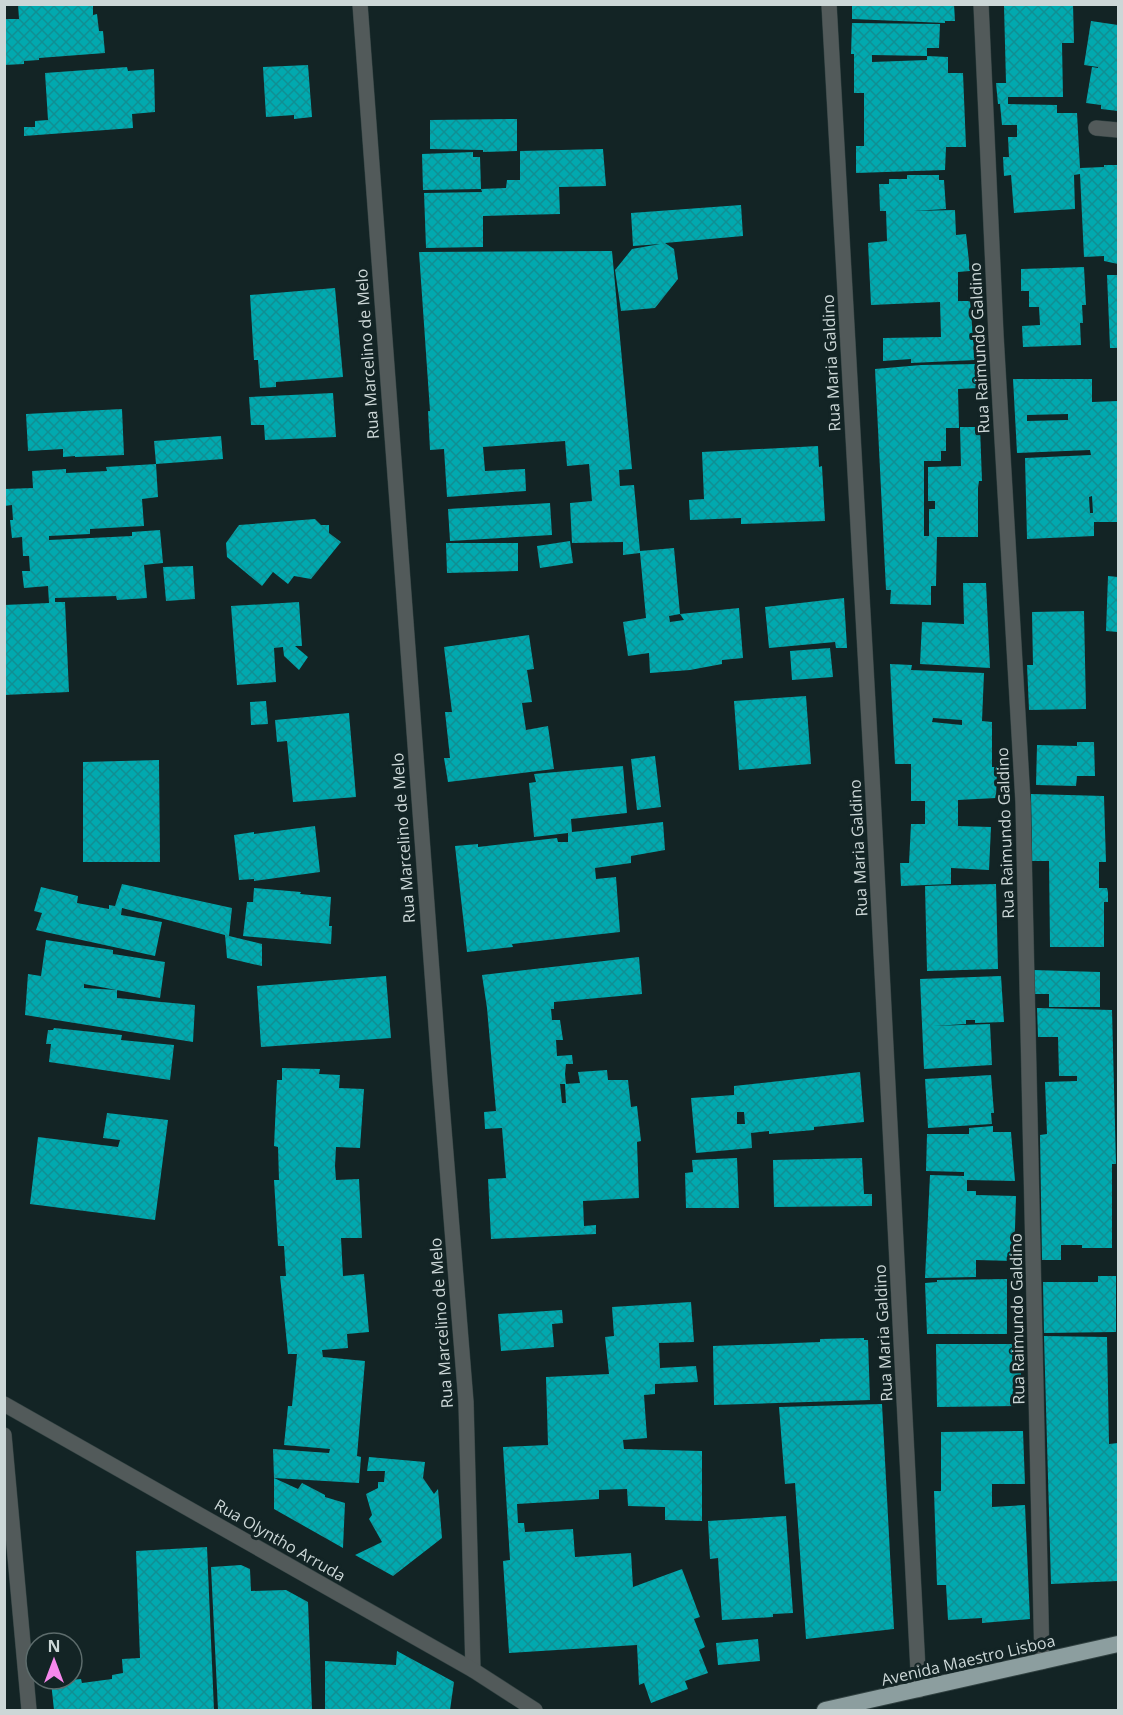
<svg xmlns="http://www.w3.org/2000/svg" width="1123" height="1715" font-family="'Open Sans',sans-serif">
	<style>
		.building { fill: url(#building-cross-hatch); fill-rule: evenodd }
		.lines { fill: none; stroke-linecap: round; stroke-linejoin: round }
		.minor-casing { stroke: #314141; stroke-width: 16 }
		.tertiary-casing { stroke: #314141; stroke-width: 16 }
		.trunk-casing { stroke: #314141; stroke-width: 18 }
		.minor { stroke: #525a5a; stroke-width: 15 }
		.tertiary { stroke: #525a5a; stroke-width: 15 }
		.trunk { stroke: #8c9e9f; stroke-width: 16 }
		.labels { text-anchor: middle; stroke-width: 6; stroke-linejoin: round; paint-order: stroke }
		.street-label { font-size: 16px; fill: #ccd7d7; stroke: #132425 }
	</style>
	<defs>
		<pattern id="building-cross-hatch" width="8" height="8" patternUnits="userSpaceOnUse" patternTransform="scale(1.5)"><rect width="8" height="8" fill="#01a9af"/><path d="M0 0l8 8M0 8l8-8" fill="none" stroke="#108f93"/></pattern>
	</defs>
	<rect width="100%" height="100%" fill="#132425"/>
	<path class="building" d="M18 4H93V15L97 14 99 31H103L105 53 39 58V60L24 61V64L4 65V19H19Z
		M852 4H954L955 21H945V23L852 19Z
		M1041 4H1073L1074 43H1062L1063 97H1008V104L1057 105V113H1077L1080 168 1104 167V165H1118V264L1104 261V256L1084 257 1080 174 1074 175 1075 209 1014 213 1011 175 1004 176 1003 157H1009L1008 137H1017V125H1002L1000 104H998L996 83H1006L1004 6Z
		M1091 21 1118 25V111L1101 109V105L1086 103 1092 67 1098 68V67L1084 65Z
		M852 23 940 24 939 48H927V56L948 57V73H963L966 147H946L945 170 856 173V146H864V93H854V54H851ZM872 55 927 56V60L872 62Z
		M308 65 312 117 294 119V115L266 117 263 67Z
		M127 67 128 71 154 69 155 112 132 114 133 128 24 136V127H35V121L48 120 45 73Z
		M517 119V151L483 152V150L430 149V120Z
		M603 149 606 186 559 187 560 214 483 216V247L426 248 424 193 482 192 481 189 506 188 507 180H520V151Z
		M473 152V157H480L481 189 423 190 422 154Z
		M907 175H939V180H944L946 209 913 211 955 210 956 235 966 234 970 271 958 272V301H970L975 360 911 363V359L883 361V338L941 337 940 302 871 305 868 243 887 241 886 211H880L879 184H889V179H907Z
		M741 205 743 236 665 243 674 249 678 279 655 308 621 311 615 270 632 249 660 244 633 246 631 213Z
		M612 251 632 469 619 470 620 486 634 485 640 551 674 548 680 614 669 616 670 622 684 620 680 614 739 608 743 658 722 660V664L690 670 650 673 649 653 628 656 623 622 646 618 640 553 623 555V542L572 543 570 503 592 501 589 464 567 466 565 441 483 447 485 471 525 469 526 491 447 497 444 449 430 450 428 411H430L419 252Z
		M1084 267 1086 305H1082L1083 323H1080L1081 345 1023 347 1022 326 1040 325 1039 307H1029V291H1021V269Z
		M1107 275H1118V348H1110Z
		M335 288 343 377 276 382V387L260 388 258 360H254L250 295Z
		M978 364 979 388 958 389 959 428H946V451H941V461H924V536H929V509H935V501H928V467L961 466 960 427H980L982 481H979L978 488V537H937L936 586H931V605L890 604 891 590H886L875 369 921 365Z
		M1013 379H1092V402L1118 401V522H1094V536L1027 539 1025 458 1091 455 1090 450 1017 453ZM1068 414V420L1027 421V415ZM1092 496 1093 513H1090L1089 497Z
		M333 393 336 437 265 440 264 425H251L249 397Z
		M122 409 124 455 75 457V456L63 457V449L28 451 26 414Z
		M221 436 223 459 156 464 154 441Z
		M818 446 819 467 822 466 825 521 741 524V518L690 520 689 500 704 499 702 452Z
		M156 464 158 497 142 499 144 526 90 529V534L49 536V540L132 536V532L160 530 163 563 144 565 147 598 117 600 116 596 55 598V602H65L69 692 4 695V605L49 603 48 586 24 588 22 571H30L29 556H23L22 537 12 538 10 520H13L12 505 4 506V489L33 488 32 471 66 469V473L107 471 106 467Z
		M550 503 552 535 450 541 448 509Z
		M315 519 321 525H329V533L341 542 311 579 294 576 288 584 273 572 262 586 227 557 226 543 239 525Z
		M570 541 573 563 540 568 537 546Z
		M446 543H518V571L447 573Z
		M193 566 195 599 166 601 163 567Z
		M1108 576 1118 577V632L1106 631Z
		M963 583H986L990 668 920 664 922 622 964 624Z
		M844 598 847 648H836L835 642 769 648 765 607Z
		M299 602 302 646H295L308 657 299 670 284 656 283 647 274 648 276 682 237 685 231 606Z
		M1084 611 1086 709 1029 710 1027 665H1033L1032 612Z
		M529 635 534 669 527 670 532 702 522 703 526 730 548 726 554 769 448 782 444 758H450L445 712H452L444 647Z
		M830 648 833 677 792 680 790 651Z
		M890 664 912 665 911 670 984 673 982 721 992 722V767H997L996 798 958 800V826L991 827 989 870 951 868V884L901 886 900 863H909L911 824H925V801H911V764H895ZM933 718 962 720V725L932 722Z
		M806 696 811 764 739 770 734 701Z
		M266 701 268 724 251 725 250 702Z
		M349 713 356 797 293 802 287 741 277 742 275 720Z
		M1077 742H1094L1095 776H1077L1076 786 1036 785 1037 745 1077 746Z
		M655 756 661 807 637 810 631 759Z
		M159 760 160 862H83V762Z
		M623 766 627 813 571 819 572 832 663 822 665 850 631 856V863L595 868 596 879 616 877 620 932 512 944 513 947 467 952 455 846 478 844V847L557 838 558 842H568V833L534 837 529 783 536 782 534 774Z
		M1031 794 1104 796 1106 862H1099V888H1107L1108 892V902H1104V947H1050L1049 861H1032Z
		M315 826 320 872 254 881V879L239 880 234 835 254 832V834Z
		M122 884 232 908 229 936 262 944V966L227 958 225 935 122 908 121 915 162 922 155 956 36 930 42 913 34 911 41 887 78 896 77 903 109 909V905L115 906Z
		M996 884 998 969 927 971 925 886Z
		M254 888 301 892 300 894 331 897 329 926H332L331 944 243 936 247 902H253Z
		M46 940 113 950V954L165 962 160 998 84 984V988L117 990V998L195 1005 193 1042 25 1015 28 974 41 976Z
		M639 957 642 994 554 1002V1009H551L552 1020H560L563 1040H556L557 1056 572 1055 573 1064H566L565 1074 566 1084H560L562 1103H566L565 1084 580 1083 578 1072 607 1070 608 1080H628L631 1107 637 1106 641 1141 637 1142 639 1198 583 1201 584 1226 596 1225V1234L491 1239 488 1179 506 1178 502 1128 485 1129 484 1112 496 1111 487 1008 482 975Z
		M1033 970 1100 972V1007H1049V994H1033Z
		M386 976 391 1038 261 1047 257 986Z
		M1001 976 1004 1022 975 1023V1020H966V1024L933 1026 990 1024 992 1065 924 1069 920 979Z
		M1037 1008 1112 1010 1116 1164H1112V1248H1082V1245H1061V1260H1042L1040 1135 1047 1134 1045 1082 1077 1081V1076H1059L1058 1037H1038Z
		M54 1028 122 1035 121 1040 174 1045 170 1080 49 1062 51 1044H46L48 1030H53Z
		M282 1068 320 1069 319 1074 340 1075 339 1088 364 1089 360 1148 336 1147 335 1166 336 1180 359 1179 362 1238H341L343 1276 364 1274 369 1332 347 1334 348 1348 322 1350 323 1357 365 1361 357 1456 361 1457 359 1483 274 1478 273 1449 329 1453 330 1449 284 1445 288 1406H292L297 1354H288L280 1276H286L284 1246H278L274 1180H279L278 1147 274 1146 277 1080H282Z
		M860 1072 864 1122 814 1127V1130L769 1134V1131L751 1133 752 1148 696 1153 691 1098 734 1095V1086ZM737 1112H744L745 1124H737Z
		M991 1075 994 1113H991L992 1124 928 1128 925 1079Z
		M107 1113 168 1120 155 1220 30 1204 38 1137 118 1147 120 1140 103 1138Z
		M993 1126V1132H1011L1015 1181 967 1180V1191H976V1195L1016 1196 1014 1261 976 1260V1277L925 1278 930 1175 964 1176V1172L926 1171 927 1134H969V1128Z
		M737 1158 739 1208H686L685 1173 693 1172 692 1160Z
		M862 1158 864 1194H872V1206L774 1207 773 1160Z
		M1098 1276H1116V1332L1044 1333 1043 1282H1098Z
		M1007 1279V1334H927L925 1283 937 1282V1280Z
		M691 1302 694 1342 659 1343 660 1368 696 1366 698 1382 655 1384V1394L644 1395 647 1438 623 1440 624 1449 702 1451V1521L665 1520V1507L628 1506 627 1489 599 1490V1499L517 1504 518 1523H524L525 1532 573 1529 575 1557 631 1553 633 1587 682 1569 700 1617 694 1619 705 1647 699 1650 708 1673 685 1681 688 1689 651 1703 644 1683 639 1685 637 1645 509 1653 503 1561 510 1560 503 1447 548 1445 546 1377 609 1374 605 1337 614 1336 612 1307Z
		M562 1310 563 1323 552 1324 554 1347 501 1351 498 1314Z
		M1044 1336 1107 1337 1109 1444 1118 1443V1581L1051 1584Z
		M864 1338V1340H868L870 1400 714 1405 713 1346 820 1342V1339Z
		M936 1344H1020L1022 1406 937 1407Z
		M882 1404 894 1629 806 1639 795 1483 785 1484 779 1407Z
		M1023 1431 1025 1484H992V1507L1025 1505 1030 1619 982 1623V1618L948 1620 946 1585H937L934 1491H941V1432Z
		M369 1457 425 1462 423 1478 434 1494 438 1489 442 1538 393 1576 355 1555 382 1542 369 1519 372 1515 366 1494 378 1488V1482H384L385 1471H367Z
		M274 1478 298 1489 302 1483 325 1495V1497L345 1503 343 1548 274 1509Z
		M786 1516 793 1613 773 1614V1617L722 1620 718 1558 710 1559 708 1521Z
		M207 1547 214 1710H54L51 1682 81 1679 82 1683 112 1679V1675L123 1673 122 1659 140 1658 136 1551Z
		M241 1565 250 1569 251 1591 286 1590 308 1602 312 1710H218L211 1567Z
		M758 1639 760 1661 718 1665 716 1643Z
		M397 1651 454 1682 450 1710H325V1661L396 1665Z"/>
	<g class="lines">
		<defs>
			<path id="minor" d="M360 4 440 1080 466 1402 473 1670
				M829 4 872 776 919 1690
				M981 4 996 335 1023 802 1042 1662
				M1096 128 1118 130
				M4 1435 29 1710"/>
			<path id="tertiary" d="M4 1404 473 1670 535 1710"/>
			<path id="trunk" d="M825 1710 1118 1644"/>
		</defs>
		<use href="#minor" class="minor-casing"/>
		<use href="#tertiary" class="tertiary-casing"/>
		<use href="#trunk" class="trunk-casing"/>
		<use href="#minor" class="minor"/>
		<use href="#tertiary" class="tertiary"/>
		<use href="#trunk" class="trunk"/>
	</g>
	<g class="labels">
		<g class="street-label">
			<text transform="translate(979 348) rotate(-93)" y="6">Rua Raimundo Galdino</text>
			<text transform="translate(367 354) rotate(-94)" y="6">Rua Marcelino de Melo</text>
			<text transform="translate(831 363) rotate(-93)" y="6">Rua Maria Galdino</text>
			<text transform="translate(1005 833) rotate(-92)" y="6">Rua Raimundo Galdino</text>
			<text transform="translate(403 838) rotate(-94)" y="6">Rua Marcelino de Melo</text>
			<text transform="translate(858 848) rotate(-93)" y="6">Rua Maria Galdino</text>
			<text transform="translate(1017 1319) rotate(-91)" y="6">Rua Raimundo Galdino</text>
			<text transform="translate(441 1323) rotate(-94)" y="6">Rua Marcelino de Melo</text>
			<text transform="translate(883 1333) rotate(-93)" y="6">Rua Maria Galdino</text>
			<text transform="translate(280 1540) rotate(30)" y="6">Rua Olyntho Arruda</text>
			<text transform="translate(968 1660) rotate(-13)" y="6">Avenida Maestro Lisboa</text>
		</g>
	</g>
	<rect width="1123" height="1715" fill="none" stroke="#ccd7d7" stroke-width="12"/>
	<g transform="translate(54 1661)"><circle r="28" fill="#132425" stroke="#5d6c6c" stroke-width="1.5"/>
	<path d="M0-4.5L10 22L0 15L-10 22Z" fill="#f688ec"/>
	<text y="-9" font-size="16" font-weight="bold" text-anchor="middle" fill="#ccd7d7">N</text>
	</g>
</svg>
